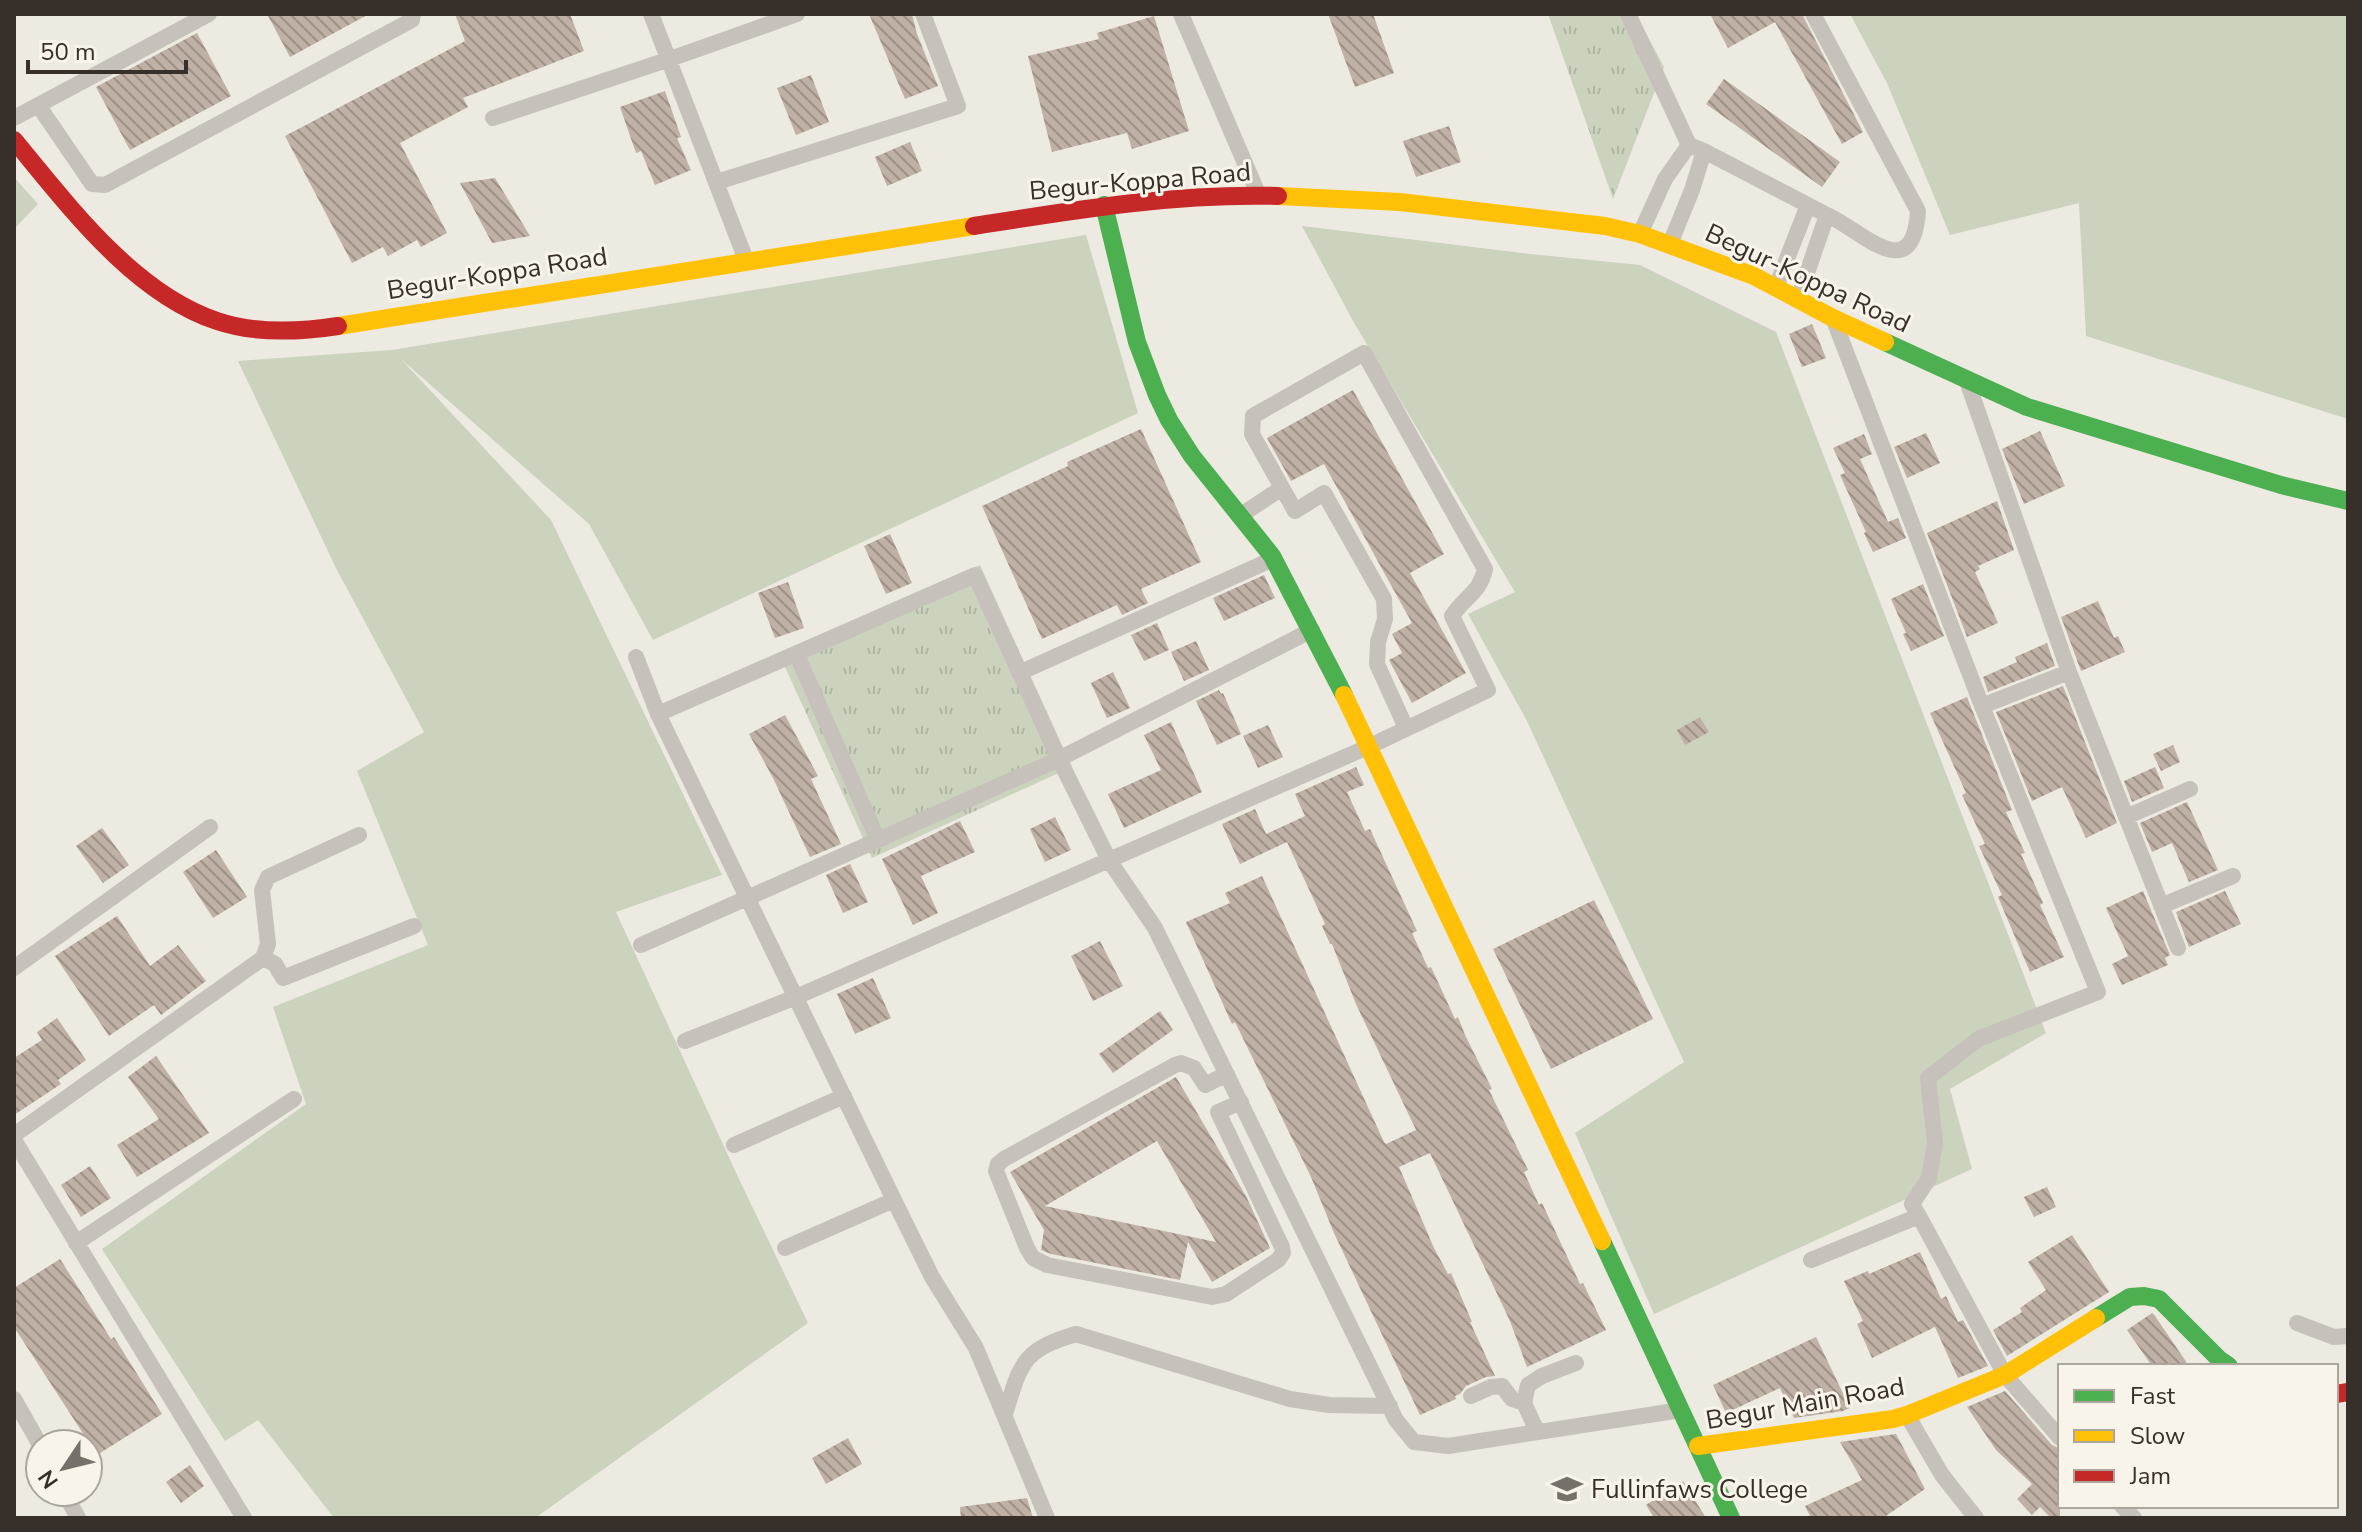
<svg xmlns="http://www.w3.org/2000/svg" width="2362" height="1532" font-family="'Nunito Sans',sans-serif">
	<style>
		.green { fill: #cbd2bd }
		.park { fill: url(#park-tufts) }
		.building { fill: url(#building-back-hatch); fill-rule: evenodd }
		.lines { fill: none; stroke-linecap: round; stroke-linejoin: round }
		.street { stroke: #c6c1bb; stroke-width: 16 }
		.fast { stroke: #4caf50; stroke-width: 18 }
		.slow { stroke: #ffc107; stroke-width: 18 }
		.jam { stroke: #c62828; stroke-width: 18 }
		.labels { text-anchor: middle; stroke-width: 6; stroke-linejoin: round; paint-order: stroke }
		.street-label { font-size: 26px; fill: #362f2a; stroke: #f9f4ea }
		.poi-label { font-size: 26px; fill: #362f2a; stroke: #f9f4ea; text-anchor: start }
	</style>
	<defs>
		<pattern id="park-tufts" width="24" height="20" patternUnits="userSpaceOnUse" patternTransform="scale(2)"><rect width="24" height="20" fill="#cbd2bd"/><path d="M3 7l-1-3M5 7V3M7 7l1-3M15 17l-1-3M17 17v-4M19 17l1-3" fill="none" stroke="#afb5a3"/></pattern>
		<pattern id="building-back-hatch" width="6" height="6" patternUnits="userSpaceOnUse" patternTransform="scale(2)"><rect width="6" height="6" fill="#bfb1a5"/><path d="M-1 5l2 2M0 0l6 6M5-1l2 2" fill="none" stroke="#9c9087"/></pattern>
	</defs>
	<rect width="100%" height="100%" fill="#edeae2"/>
	<path class="green" d="M1850 14H2348V419L2086 336 2079 203 1950 235 1887 83Z
		M14 177 38 204 14 229Z
		M1302 226 1530 254 1640 265 1776 332 2046 1033 1950 1089 1972 1169 1654 1314 1575 1133 1684 1062 1527 721 1468 614 1515 592 1353 321Z
		M1086 235 1138 413 653 640 589 524 401 359 551 520 722 875 616 912 738 1177 808 1323 535 1518H334L258 1420 225 1441 102 1249 306 1104 273 1007 428 945 357 771 424 732 336 568 238 361 392 350Z"/>
	<path class="park" d="M1548 14H1636L1664 67 1613 199Z
		M980 565 1072 767 872 858 780 656Z"/>
	<path class="building" d="M267 14H369L290 57Z
		M455 14H570L584 51 463 98 468 107 400 143 447 233 421 247 417 240 388 256 383 247 352 263 285 136 465 41Z
		M869 14H912L917 34 938 86 905 99Z
		M1328 14H1373L1394 73 1355 87Z
		M1710 14H1802L1863 132 1842 144 1775 22 1728 48Z
		M1154 16 1189 131 1132 149 1127 133 1052 152 1028 56 1099 39 1097 33Z
		M197 33 231 96 130 150 96 87Z
		M811 75 829 122 796 135 777 88Z
		M1724 79 1840 162 1822 187 1706 104Z
		M665 91 681 137 677 138 691 170 655 185 641 151 636 153 620 107Z
		M1449 126 1461 162 1416 177 1403 141Z
		M910 142 922 171 887 186 875 157Z
		M495 178 530 236 492 243 460 183Z
		M1812 324 1826 358 1802 367 1789 334Z
		M1353 390 1444 554 1410 573 1466 673 1412 703 1389 660 1402 653 1392 634 1412 623 1324 464 1291 481 1267 438Z
		M1141 429 1201 562 1141 589 1148 603 1122 615 1117 605 1042 639 982 506 1068 466 1067 462Z
		M2040 431 2065 486 2024 504 2002 449Z
		M1926 433 1940 463 1907 478 1894 447Z
		M1864 434 1872 454 1860 459 1888 522 1898 518 1906 538 1873 552 1864 533 1866 532 1840 475 1845 473 1833 448Z
		M1997 501 2014 550 1978 566 1980 569 1975 572 1998 623 1967 637 1927 533Z
		M890 534 912 583 886 594 864 546Z
		M1264 575 1275 598 1224 621 1213 598Z
		M788 582 804 628 775 638 758 593Z
		M1923 584 1944 636 1911 651 1903 634 1906 633 1891 599Z
		M2098 601 2114 638 2118 636 2125 652 2081 671 2061 617Z
		M1157 623 1169 650 1144 661 1131 635Z
		M1196 641 1209 670 1184 681 1171 652Z
		M2047 643 2055 666 1988 692 1983 677 2017 662 2015 657Z
		M1113 672 1130 708 1107 718 1091 683Z
		M2063 686 2117 823 2086 838 2062 787 2032 801 1996 712Z
		M1219 690 1221 694 1223 693 1241 734 1217 745 1196 701Z
		M1967 697 2012 810 2006 812 2025 853 2021 854 2043 903 2040 905 2064 957 2030 972 1998 897 2002 895 1979 846 1985 844 1962 795 1966 793 1930 713Z
		M785 715 818 776 811 779 841 844 810 857 773 778 749 734Z
		M1700 717 1709 732 1685 745 1677 730Z
		M1171 722 1202 792 1124 828 1108 794 1161 770 1144 735Z
		M1268 725 1283 757 1258 768 1243 736Z
		M2173 745 2180 762 2161 771 2153 754Z
		M1356 767 1364 785 1347 792 1365 831 1370 829 1417 931 1412 933 1428 968 1431 967 1455 1019 1458 1017 1465 1035 1492 1089 1489 1090 1528 1170 1524 1172 1539 1205 1542 1203 1580 1284 1583 1283 1606 1330 1527 1367 1510 1321 1430 1153 1399 1167 1434 1248 1448 1274 1451 1273 1472 1322H1470L1495 1376 1486 1377 1466 1386 1460 1394 1455 1396 1456 1399 1420 1415 1334 1233 1311 1177 1235 1022 1232 1024 1186 922 1230 903 1225 893 1262 876 1384 1142 1386 1144 1416 1130 1356 1004 1332 944H1330L1322 926 1325 924 1287 842 1240 864 1222 824 1255 809 1266 834 1305 816 1295 794Z
		M2155 767 2164 788 2132 802 2124 781Z
		M2187 802 2218 870 2189 882 2172 843 2152 852 2140 823Z
		M1055 817 1071 850 1045 862 1030 829Z
		M960 821 975 852 921 876 938 913 913 925 882 859Z
		M102 828 129 865 103 883 76 846Z
		M216 850 247 897 213 918 183 872Z
		M850 864 868 902 843 913 826 875Z
		M2143 891 2170 955 2165 958 2168 965 2122 985 2112 964 2128 956 2106 908Z
		M2225 891 2241 924 2189 947 2176 912Z
		M1594 900 1653 1019 1551 1069 1493 949Z
		M117 916 150 966 178 945 206 981 161 1015 154 1005 109 1036 55 956Z
		M1100 941 1123 986 1093 1001 1071 956Z
		M873 978 891 1018 855 1034 837 994Z
		M1160 1011 1173 1030 1113 1073 1099 1054Z
		M57 1018 86 1060 58 1080 61 1084 14 1115V1058L42 1040 37 1032Z
		M156 1056 209 1133 137 1177 117 1145 159 1119 128 1077Z
		M1176 1077 1246 1196 1270 1248 1212 1282 1188 1242 1180 1280 1051 1254 1041 1250 1044 1230 1010 1172ZM1157 1141 1216 1242 1045 1206Z
		M90 1166 111 1198 81 1217 61 1185Z
		M2047 1187 2056 1207 2034 1217 2024 1197Z
		M2072 1235 2109 1292 2007 1356 1993 1330 2022 1312 2020 1308 2046 1290 2028 1262Z
		M1920 1252 1941 1299 1946 1296 1958 1322 1963 1320 1988 1366 1958 1378 1935 1327 1872 1358 1857 1324 1863 1321 1844 1281 1868 1271 1869 1274Z
		M60 1259 111 1339 114 1337 162 1414 97 1455 14 1327V1288Z
		M2152 1313 2155 1316 2189 1366H2152L2127 1330Z
		M1816 1337 1850 1408 1843 1411 1794 1418 1780 1388 1726 1413 1713 1385Z
		M2005 1391 2052 1445 2060 1449V1518H2051L2040 1507 2032 1515 2017 1499 2032 1484 1996 1450 1967 1407Z
		M1896 1434 1925 1489 1883 1518H1811L1805 1506 1862 1480 1840 1442Z
		M848 1438 862 1464 826 1484 812 1458Z
		M190 1465 204 1486 181 1503 166 1482Z
		M1683 1481 1706 1518H1654L1646 1505Z
		M1027 1498 1033 1518H961L960 1507Z"/>
	<g class="lines">
		<path class="street" d="M651 14 746 260
			M1181 14 1259 196
			M1628 14 1689 145 1704 151 1692 190 1670 244
			M38 105 92 184 105 185 412 20 413 14
			M14 118 209 14
			M493 118 670 59 797 14
			M1704 151 1827 215
			M717 182 958 106 923 14
			M1640 234 1665 179 1689 145
			M1776 287 1808 205
			M1798 299 1827 215C1863 231 1913 288 1918 211L1813 14
			M1833 318 1982 706 2098 992 1978 1039 1928 1078 1935 1143 1929 1178 1912 1204 1919 1216
			M1967 381 2069 672 2178 948
			M1241 515 1282 488
			M797 655 878 840 1059 759 1312 630
			M636 657 658 714 894 1200 932 1277 976 1348 1047 1518
			M1019 673 1273 559
			M1982 706 2069 672
			M658 714 975 575 1059 759 1109 860 1155 928 1396 1420 1414 1442 1448 1446 1681 1410
			M2126 817 2190 789
			M2161 906 2233 876
			M641 945 878 840
			M263 958 268 944 262 890 268 877 359 835
			M14 968 210 827
			M685 1041 796 997 1370 746 1488 690 1452 616C1465 596 1480 593 1485 569L1364 353 1253 416 1252 434 1295 511 1324 493 1384 599 1385 619 1378 642 1377 664 1406 728
			M1227 1074 1205 1085 1194 1068 1181 1063 1175 1065 1004 1159 998 1164 996 1171 1027 1248 1033 1258 1047 1265 1212 1297 1226 1294 1278 1260 1283 1253 1282 1247 1218 1112 1241 1102
			M14 1135 263 958 275 964 283 978 414 926
			M14 1140 244 1518
			M734 1145 844 1096
			M76 1243 294 1099
			M785 1248 894 1200
			M1811 1260 1919 1216 2005 1375 2060 1438
			M2297 1323 2334 1337 2348 1336
			M1471 1396 1491 1387 1502 1386 1512 1399 1524 1403 1537 1431
			M14 1399 40 1445
			M1524 1403 1528 1385 1542 1376 1576 1363
			M1005 1414C1021 1363 1022 1350 1076 1334L1290 1399 1329 1405 1390 1406
			M1907 1415 1942 1475 1976 1518
			M64 1492 78 1518
			M2122 1506 2134 1518"/>
		<path class="fast" d="M1104 205 1137 342 1157 395 1169 420 1192 456 1272 556 1344 695
			M1885 342 2027 407 2281 485 2348 501
			M1602 1241 1731 1518
			M2096 1318 2130 1297 2144 1296 2159 1299 2219 1359 2229 1366"/>
		<path class="slow" d="M1278 196 1400 202 1605 226 1640 234 1754 276 1833 318 1885 342
			M338 326 974 226
			M1344 695 1602 1241
			M1698 1446 1893 1419 1907 1415 2005 1375 2096 1318"/>
		<path class="jam" d="M14 140C68 205 133 293 217 321 255 334 299 332 338 326
			M974 226C1075 210 1175 193 1278 196
			M2336 1394 2348 1392"/>
	</g>
	<defs>
		<symbol id="university-bare" viewBox="-9 -9 18 18"><path d="M0-5L7-2L0 1L-7-2ZM-4 1L0 2.5L4 1V4Q0 6-4 4Z" fill="#76706a" stroke="#f9f4ea" stroke-width="2.5" paint-order="stroke"/></symbol>
	</defs>
	<g fill-rule="evenodd">
		<use href="#university-bare" x="1545" y="1467" width="44" height="44"/>
	</g>
	<g class="labels">
		<g class="street-label">
			<text transform="translate(1140 181) rotate(-5)" y="9">Begur-Koppa Road</text>
			<text transform="translate(497 273) rotate(-9)" y="9">Begur-Koppa Road</text>
			<text transform="translate(1808 278) rotate(25)" y="9">Begur-Koppa Road</text>
			<text transform="translate(1805 1403) rotate(-10)" y="9">Begur Main Road</text>
		</g>
		<g class="poi-label">
			<text x="1591" y="1498">Fullinfaws College</text>
		</g>
	</g>
	<rect width="2362" height="1532" fill="none" stroke="#362f2a" stroke-width="32"/>
	<rect x="2058" y="1364" width="280" height="144" fill="#f9f4ea" stroke="#aba59d" stroke-width="2"/>
	<rect x="2074" y="1390" width="40" height="12" fill="#4caf50" stroke="#aba59d" stroke-width="2"/>
	<text x="2130" y="1404" font-size="24" fill="#362f2a">Fast</text>
	<rect x="2074" y="1430" width="40" height="12" fill="#ffc107" stroke="#aba59d" stroke-width="2"/>
	<text x="2130" y="1444" font-size="24" fill="#362f2a">Slow</text>
	<rect x="2074" y="1470" width="40" height="12" fill="#c62828" stroke="#aba59d" stroke-width="2"/>
	<text x="2130" y="1484" font-size="24" fill="#362f2a">Jam</text>
	<g transform="translate(64 1468) rotate(235)"><circle r="38" fill="#f9f4ea" stroke="#aba59d" stroke-width="2"/>
	<path d="M0-6L14 30L0 20L-14 30Z" fill="#76706a"/>
	<text y="-12" font-size="22" font-weight="bold" text-anchor="middle" fill="#362f2a">N</text>
	</g>
	<path d="M28 60v12h158v-12" fill="none" stroke="#362f2a" stroke-width="4"/>
	<text x="40" y="60" font-size="24" fill="#362f2a" stroke="#f9f4ea" stroke-width="6" paint-order="stroke">50 m</text>
</svg>
